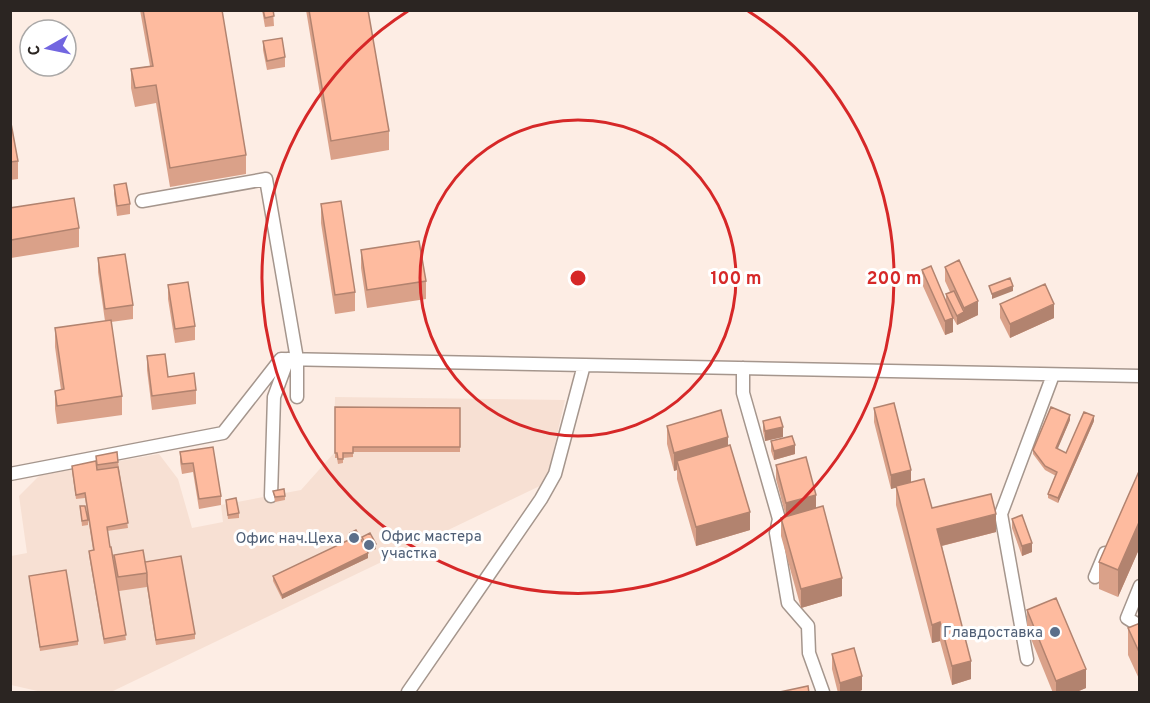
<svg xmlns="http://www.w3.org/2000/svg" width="1150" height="703" font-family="Overpass,sans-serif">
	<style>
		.built { fill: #f7e0d3 }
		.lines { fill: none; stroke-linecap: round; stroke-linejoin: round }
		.minor-casing { stroke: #a5968d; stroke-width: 15 }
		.minor { stroke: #fff; stroke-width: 12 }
		.wall { fill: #daa189 }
		.shaded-wall { fill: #b2836f }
		.building { fill: #febb9f; stroke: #b2836f; stroke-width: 1.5 }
		.ring { fill: none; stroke: #d62828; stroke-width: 3 }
		.service-dot { fill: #5c6f8a; stroke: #fff; stroke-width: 2 }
		.labels { text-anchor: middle; stroke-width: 6; stroke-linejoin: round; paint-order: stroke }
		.service-label { font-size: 15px; fill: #4e5e75; stroke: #fff; text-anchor: end }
		.centre { fill: #d62828; stroke: #fff; stroke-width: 3 }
		.ring-label { font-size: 18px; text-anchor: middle; font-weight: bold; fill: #d62828; stroke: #fff; stroke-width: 6; stroke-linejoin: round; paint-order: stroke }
	</style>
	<rect width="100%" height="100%" fill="#fdede4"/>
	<path class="built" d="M335 397 565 400 546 483 111 692H42L11 685V556L27 553 19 496 40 475 159 454 178 479 192 528 223 522 221 505 301 490 334 453Z"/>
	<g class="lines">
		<defs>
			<path id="minor" d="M142 201 266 179 297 359V397
				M743 368V393L779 519 776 533 788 603 808 626 809 653 823 692
				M10 474 223 433 281 359 1140 376
				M271 496 274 397 288 359
				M1095 577 1105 553
				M1140 586 1127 618 1140 626
				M1027 659 1001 514 1053 375
				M408 692 541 499 555 474 584 365"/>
		</defs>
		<use href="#minor" class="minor-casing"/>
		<use href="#minor" class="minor"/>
	</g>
	<path class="wall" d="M140 10H222L246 155V174L170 187 156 103 135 107 131 88V69L150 66Z
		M262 10H273L274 26 265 27Z
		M306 10H368L389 131V150L331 160Z
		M263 41 285 57V67L267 70 263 50Z
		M10 118 18 161V179L10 180Z
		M114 185 130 204V214L117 216 114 194Z
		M321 204 355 292V311L335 314 321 223Z
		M10 208 79 228V247L11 258Z
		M361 250 426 281V299L367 308 361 268Z
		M98 258 133 305V319L111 322 122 396V415L57 424 55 409V391L61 390 55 347V328L105 321 98 272Z
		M945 267 978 315 957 325 953 318V332L945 335 922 284V270L946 302V294L950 292 945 281Z
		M168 285 195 326V340L175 343 168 299Z
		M1000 304 1054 318 1010 338 1000 318Z
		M147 356 168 377 196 390V404L152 410 147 370Z
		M335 407 460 408V452H353V457L343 458V463L338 464 337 458H335Z
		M874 408 911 482 932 508 996 532 942 546 971 679 952 685 940 641 932 643 896 505V487L891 489 874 422Z
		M1070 420 1057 449 1066 453 1094 421 1058 503 1048 498V494L1056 476 1045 470 1033 454V450Z
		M763 421 783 437 765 441 763 431Z
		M667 426 728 446 750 530 696 546 677 479V470L674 471 667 444Z
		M771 441 795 454 774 460 771 451Z
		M213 447 221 496V505L199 509 193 472 182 474 180 462V452Z
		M96 456 118 462 128 528 107 531 110 547 114 564V555L145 562 195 634V639L156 645 147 587 119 591 126 640 104 644 89 555V551L93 550 85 498 76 499 72 471V466L96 461Z
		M776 465 816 508 842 596 801 608 781 536V518L786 517 776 479Z
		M1140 469V547L1118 597 1099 589V562Z
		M273 491 285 496V500L275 502Z
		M226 500 239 513V518L228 519Z
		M80 506 88 520V525L82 526Z
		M1012 519 1032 552 1022 556 1012 528Z
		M350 533 368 558 282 599 273 581V576L351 539Z
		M362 537 376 549 368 552 362 541Z
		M29 576 78 641V645L40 651Z
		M1027 610 1086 688 1074 693H1053L1027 629Z
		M1140 623V681L1128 655V628Z
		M832 654 862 690 855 693H838L832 669Z"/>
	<path class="shaded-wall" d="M1013 286V291L992 299V294Z
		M978 301V315L957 325V316L964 312V308Z
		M1054 304V318L1010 338V324Z
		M953 318V332L945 335V321Z
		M1070 415V420L1056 453V448Z
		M1094 416V421L1058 503V498Z
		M783 427V437L765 441V431Z
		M728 437V456L677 461V470L674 471V453Z
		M795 445V454L774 460V451Z
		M911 470V484L891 489V475Z
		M816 495V509L786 517V503Z
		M750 512V530L696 546V527Z
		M996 514V532L937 547V529Z
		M1140 520V547L1118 597V570Z
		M1032 543V552L1022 556V546Z
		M376 544V549L368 552V548Z
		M368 553V558L282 599V595Z
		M842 578V596L801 608V589Z
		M940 622V641L932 643V625Z
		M971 661V679L952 685V666Z
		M1086 669V688L1074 693H1056V681Z
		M862 676V690L855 693H840V683Z"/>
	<path class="building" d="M143 10H222L246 155 170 168 156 85 135 88 131 69 153 66Z
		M263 10H273L274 16 265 18Z
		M309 10H368L389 131 331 141Z
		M282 38 285 57 267 61 263 41Z
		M10 118 18 161 10 162Z
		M126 183 130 204 117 206 114 185Z
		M74 198 79 228 11 240 10 208Z
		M341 201 355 292 335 295 321 204Z
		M419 241 426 281 367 290 361 250Z
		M125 254 133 305 105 309 98 258Z
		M959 260 978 301 964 308 945 267Z
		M931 266 953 318 945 321 922 270Z
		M1010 278 1013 286 992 294 989 286Z
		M188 282 195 326 175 329 168 285Z
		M1045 284 1054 304 1010 324 1000 304Z
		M954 291 964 312 957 316 946 294Z
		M111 320 122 396 57 406 55 391 64 389 55 328Z
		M165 354 168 377 194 373 196 390 152 396 147 356Z
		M894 403 911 470 891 475 874 408Z
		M335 407 460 408V447H353V453H343V459H338L337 453H335Z
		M1051 407 1070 415 1056 448 1066 453 1084 412 1094 416 1058 498 1048 494 1057 472 1045 466 1033 450Z
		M721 410 728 437 674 453 667 426Z
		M780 417 783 427 765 431 763 421Z
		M792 436 795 445 774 451 771 441Z
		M730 445 750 512 696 527 677 461Z
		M213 447 221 496 199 499 193 463 182 464 180 452Z
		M117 452 118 462 97 465 96 456Z
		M806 457 816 495 786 503 776 465Z
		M96 461 97 470 118 467 128 523 107 527 110 547H111L126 635 104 639 89 551 94 550 85 493 76 495 72 466Z
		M1140 469V520L1118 570 1099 562Z
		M924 479 932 508 991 494 996 514 937 529 971 661 952 666 940 622 932 625 896 486Z
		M284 489 285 496 275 497 273 491Z
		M236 498 239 513 228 515 226 500Z
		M80 506H85L88 520 82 521Z
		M823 506 842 578 801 589 781 518Z
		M1022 515 1032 543 1022 546 1012 519Z
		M356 530 368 553 282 595 273 576 353 538 350 533Z
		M370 533 376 544 368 548 362 537Z
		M143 550 147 573 118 577 114 555Z
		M181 556 195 634 156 640 147 582V573L145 562Z
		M66 570 78 641 40 647 29 576Z
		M1056 598 1086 669 1056 681 1027 610Z
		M1140 623V654L1128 628Z
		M854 648 862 676 840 683 832 654Z
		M808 686 809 693H775Z"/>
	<g class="ring">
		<circle cx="578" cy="278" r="158"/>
		<path d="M748 11A316 316 0 1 1 408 11"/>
	</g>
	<g class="service-dot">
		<circle cx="354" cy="538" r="6"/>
		<circle cx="369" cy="545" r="6"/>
		<circle cx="1055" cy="632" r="6"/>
	</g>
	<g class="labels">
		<g class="service-label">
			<text x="381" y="541" text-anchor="start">Офис мастера<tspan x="381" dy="17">участка</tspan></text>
			<text x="342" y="543">Офис нач.Цеха</text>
			<text x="1043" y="637">Главдоставка</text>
		</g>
	</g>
	<circle cx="578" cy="278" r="9" class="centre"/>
	<g class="ring-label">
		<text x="736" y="284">100 m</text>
		<text x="894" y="284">200 m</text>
	</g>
	<rect width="1150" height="703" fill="none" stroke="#2b2522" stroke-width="24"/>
	<g transform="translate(48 48) rotate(261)"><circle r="28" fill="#ffffff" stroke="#aaa8a7" stroke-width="1.5"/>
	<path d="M0-4.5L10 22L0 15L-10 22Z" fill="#7266e0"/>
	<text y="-9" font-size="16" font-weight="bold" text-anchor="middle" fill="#2b2522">С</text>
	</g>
</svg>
